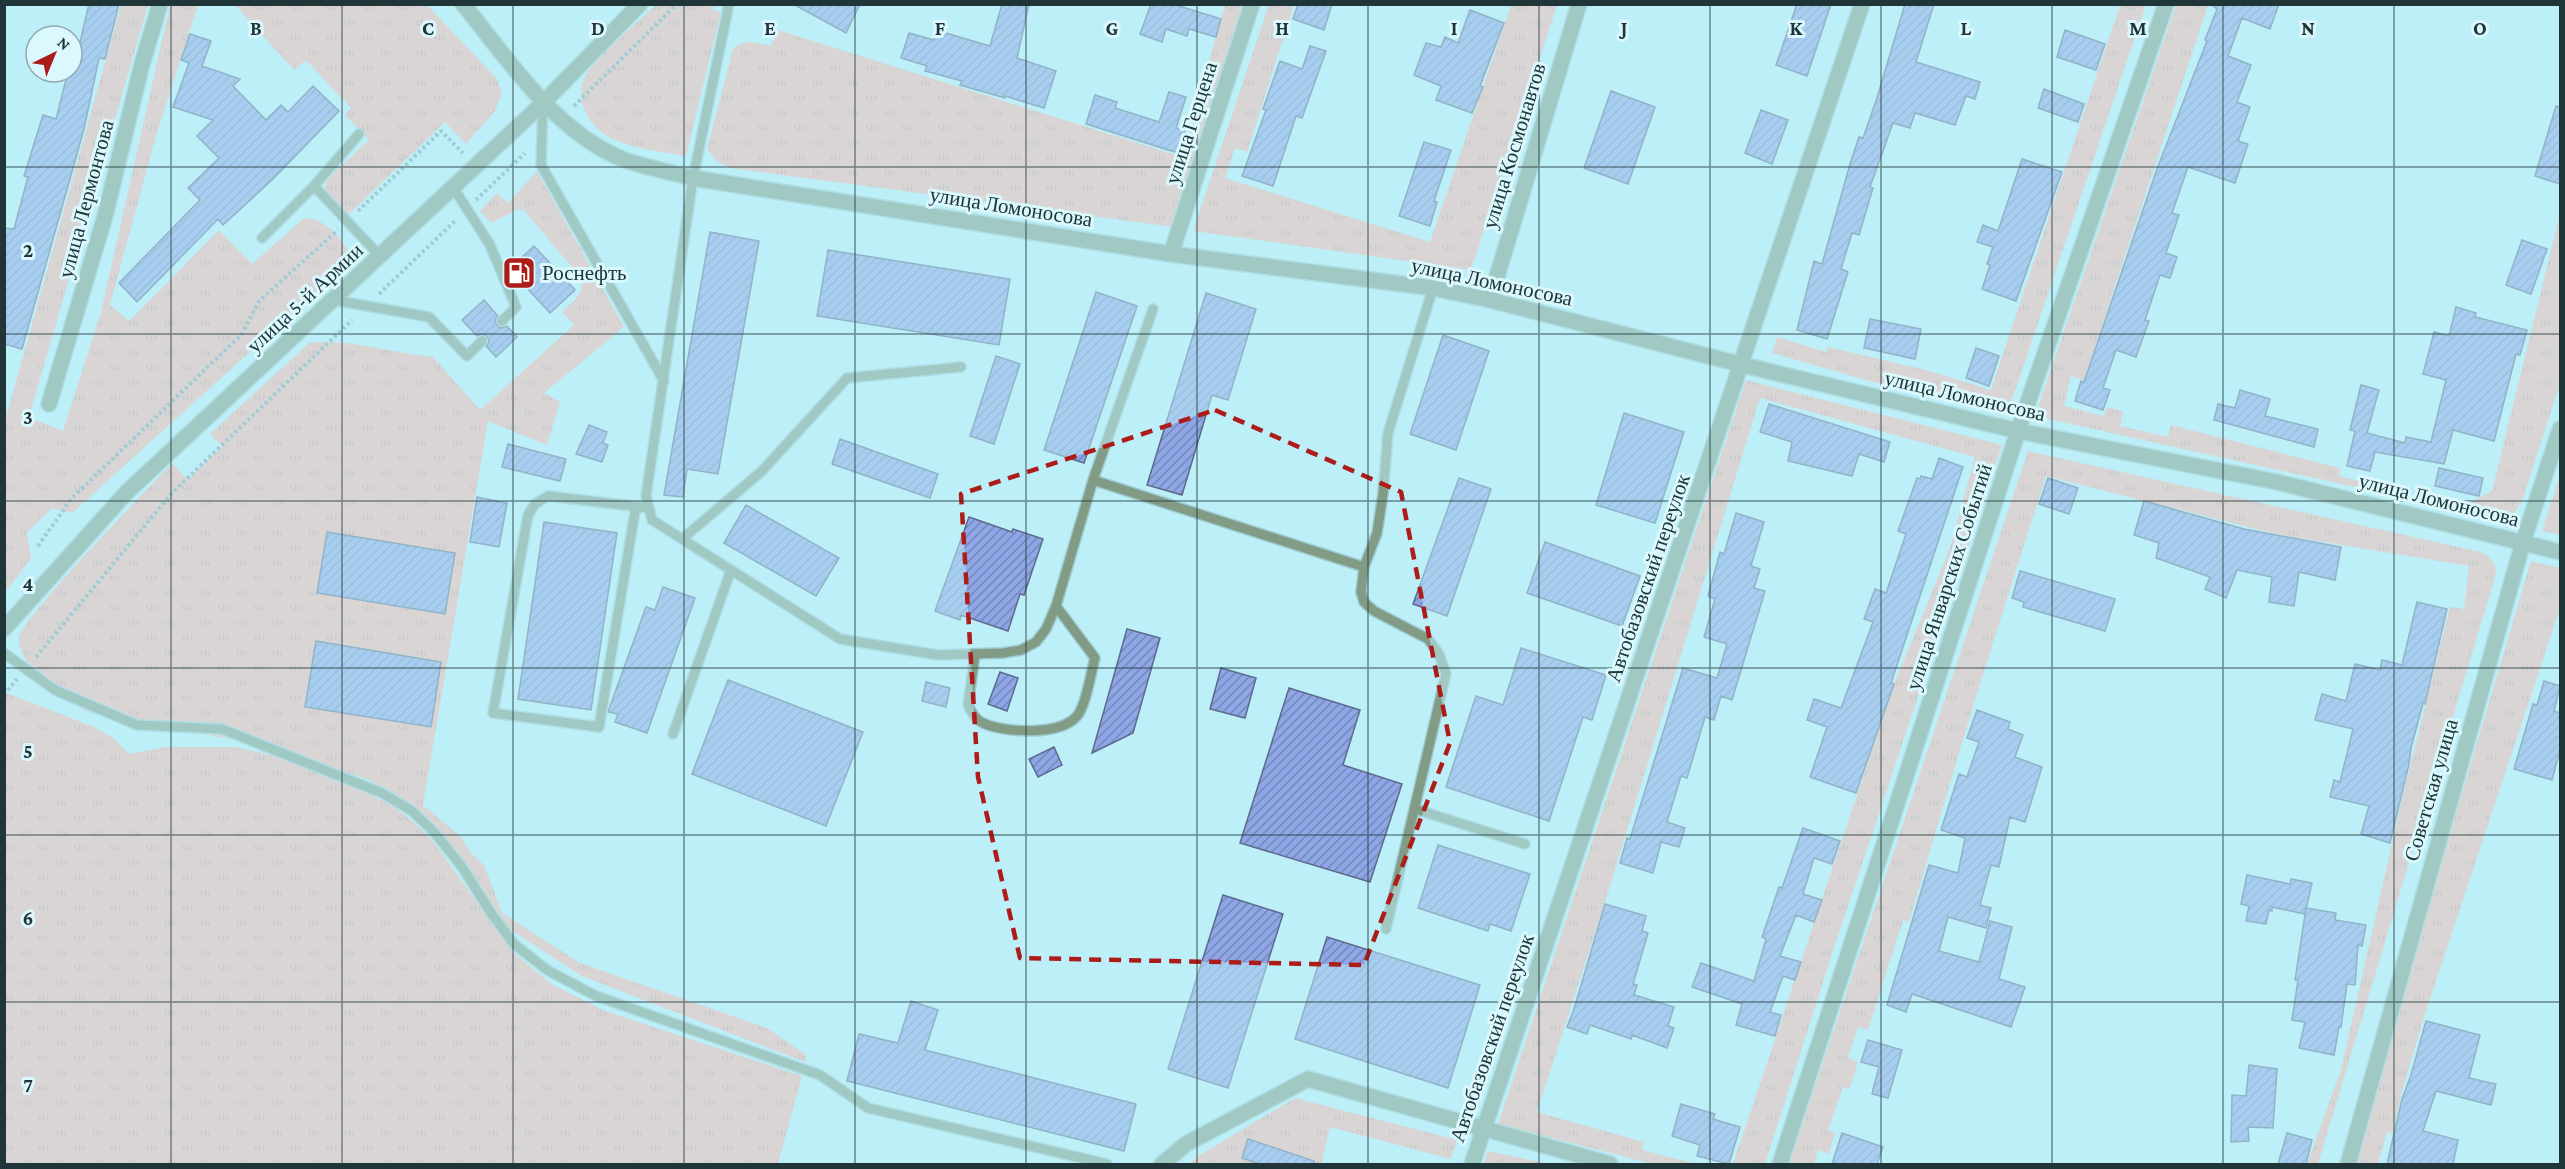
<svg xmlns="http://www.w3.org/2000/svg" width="2565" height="1169" font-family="'Crimson Pro',serif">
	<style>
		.grass { fill: url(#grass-tufts) }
		.building { fill: url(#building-hatch); stroke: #5e6a8b; stroke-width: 1.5 }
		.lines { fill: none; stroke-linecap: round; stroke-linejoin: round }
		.service-casing { stroke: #9dcad1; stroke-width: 12 }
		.minor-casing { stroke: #9dcad1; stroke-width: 18 }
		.tertiary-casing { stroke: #9dcad1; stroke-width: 18 }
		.path { stroke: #7da4aa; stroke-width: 4; stroke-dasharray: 3 3; stroke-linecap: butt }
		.service { stroke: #829b84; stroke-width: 9 }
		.minor { stroke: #829b84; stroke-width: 15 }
		.tertiary { stroke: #829b84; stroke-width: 15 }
		.marked { fill: none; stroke: #ad1c19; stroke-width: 4.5; stroke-dasharray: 12 8; stroke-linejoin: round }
		.grid { fill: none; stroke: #203538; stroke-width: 1.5; stroke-opacity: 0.55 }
		.labels { text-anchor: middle; stroke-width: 6; stroke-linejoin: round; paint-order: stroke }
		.street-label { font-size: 21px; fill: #203538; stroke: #daf8fd }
		.poi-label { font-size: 21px; fill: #203538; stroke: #daf8fd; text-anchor: start }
		.grid-label { font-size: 20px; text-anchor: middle; font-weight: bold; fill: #203538; stroke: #daf8fd; stroke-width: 6; stroke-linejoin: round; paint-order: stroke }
	</style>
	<defs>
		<pattern id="grass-tufts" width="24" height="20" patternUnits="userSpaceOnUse" patternTransform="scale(1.5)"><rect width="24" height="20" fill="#fcb6ac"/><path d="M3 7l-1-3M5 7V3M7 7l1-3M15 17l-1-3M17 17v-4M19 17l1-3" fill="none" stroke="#d89d95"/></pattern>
		<pattern id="building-hatch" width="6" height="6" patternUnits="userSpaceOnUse" patternTransform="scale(1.5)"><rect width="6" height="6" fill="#8ea6e6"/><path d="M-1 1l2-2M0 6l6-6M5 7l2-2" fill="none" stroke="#7488bb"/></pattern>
	</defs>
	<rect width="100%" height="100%" fill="#bceff7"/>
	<path class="grass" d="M657 4 714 5 713 10 721 12 686 156C663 152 637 149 615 140 587 128 570 94 590 69 607 47 636 24 657 4Z
		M121 5H148L29 417 63 431 101 312 170 5H198L156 136 110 305 129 321 219 230 252 264 303 219C319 215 338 234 346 247 349 254 347 260 345 266L72 513 52 508 27 532 31 559 5 592V421Z
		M235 5H427L497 79 502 93 495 111 466 144 445 122 346 217 324 194 327 179 369 140 345 115 351 108 306 60 294 70Z
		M1225 5H1246L1174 227 730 168 718 162 707 149 733 49C745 38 757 43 771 46L778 30 1182 157Z
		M1269 5H1294L1247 152 1235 148 1225 178 1430 242 1511 5H1557L1471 270 1193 231Z
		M2120 5H2146L2017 385C2012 398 2010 408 1996 412L1866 380 1772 353 1777 337 1826 352 1828 347 1926 370 1991 390Z
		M2176 5H2208L2084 380 2071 376 2064 406 2103 416 2107 407 2123 411 2120 426 2168 437 2171 425 2340 468 2339 476 2448 504 2450 497 2471 502 2492 491 2560 214V384L2522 501 2515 512 2499 519 2035 416Z
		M537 171 624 327 544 393 560 402 547 445 488 421 423 805 461 837 470 852 484 865 502 913 580 963 767 1028 806 1055 805 1062 582 976 509 929 494 912 468 866 428 821 414 807 369 780 267 746 91 713C68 704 17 666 19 638 21 618 150 487 172 463L188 480 222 446 210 434 309 343C345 338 394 353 433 357L480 410 574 325 562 312C573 301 585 294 581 278L524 210 518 209 491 223 480 211 497 193 508 203Z
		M1746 380 2002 445 1832 954 1765 1164H1733L1895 682 1950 548 1975 457 1760 398 1605 902 1537 1112 1644 1142 1642 1150 1697 1164H1653L1498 1124Z
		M2028 451 2481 552C2492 558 2495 562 2496 574L2318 1164H2307L2341 1070 2402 799 2450 607 2464 609 2469 566 2276 534 2046 476 1973 706 1909 922 1903 920 1868 1030 1858 1027 1848 1058 1858 1062 1850 1088 1843 1087 1828 1130 1835 1133 1829 1154 1818 1150 1814 1164H1789Z
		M2560 475V535L2542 531Z
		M2531 561 2560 568V608L2424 1017 2402 1091 2393 1133 2387 1132 2378 1164H2347L2404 989Z
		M4 692 94 727 113 738 129 754 166 747H235L293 760 355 787 391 805 410 819 432 840 514 953 553 985 605 1011 802 1076 778 1164H5Z
		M1295 1098 1457 1140 1451 1159 1330 1127 1321 1164H1189L1198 1156Z
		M1488 1151 1549 1164H1484Z"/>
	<path class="building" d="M89 4H119L105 59 99 58 84 129 22 349 4 344V228L14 229 28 177 24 176 43 115 56 119 68 72H72V54L77 55Z
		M793 4H860L846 33Z
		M1002 4H1029L1017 58 1056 71 1044 108 1005 96V98L960 85 962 81 925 71 927 66 901 58 909 33 934 40 937 31H939L990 46Z
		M1151 4H1173L1221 19 1216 37 1189 29 1187 36 1166 29 1162 42 1140 34Z
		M1298 4H1332L1324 30 1293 19Z
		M1797 4H1831L1807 76 1776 65Z
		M1905 4H1934L1916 62 1980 82 1975 99 1966 96 1955 125 1915 113 1910 128 1893 123 1870 187 1873 188 1859 235 1852 233 1841 269 1848 272 1827 339 1797 330 1814 261 1822 264 1850 164 1859 137 1863 138 1877 98Z
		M2210 4H2279L2270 29 2242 18 2228 56 2251 65 2237 102 2250 107 2238 141 2248 144 2235 183 2188 167 2172 213 2179 215 2166 253 2177 257 2170 278 2160 275 2145 320 2149 321 2136 357 2116 350 2103 388 2110 390 2103 410 2075 401 2081 381 2084 382 2157 169 2207 41 2205 40 2217 9Z
		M1470 10 1504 23 1480 86 1483 87 1472 113 1436 100 1441 86 1414 75 1426 43 1441 47 1445 37 1458 43Z
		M2065 30 2105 44 2096 70 2057 57Z
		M190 34 211 41 202 66 240 79 233 86 266 120 281 105 288 112 313 86 339 111 273 179 223 225 218 219 137 302 119 283 200 200 188 188 219 158 197 136 213 120 173 107 189 63 181 60Z
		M1310 46 1326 51 1302 118 1296 116 1273 186 1242 176 1266 110 1263 109 1280 61 1302 69Z
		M2044 89 2084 104 2078 122 2038 108Z
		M1611 91 1655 107 1628 184 1584 168Z
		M1169 92 1186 97 1176 128 1185 131 1178 153 1086 124 1095 95 1117 102 1115 108 1159 122Z
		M2556 106 2560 107V184L2535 176Z
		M1761 110 1788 120 1772 164 1745 153Z
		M1424 142 1451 150 1434 201 1437 202 1430 226 1399 216Z
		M2022 159 2062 172 2016 301 1982 289 1990 265 1987 264 1993 247 1977 242 1983 225 1998 231Z
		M710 232 759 241 718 474 687 469 683 497 664 495Z
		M2522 240 2547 249 2531 294 2506 285Z
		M534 246 575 290 550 313 509 269Z
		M828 250 1010 279 999 345 817 316Z
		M1096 292 1137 306 1084 463 1044 450Z
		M1206 293 1256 309 1228 400 1212 395 1182 495 1147 485Z
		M484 300 498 316 495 320 497 325 501 328 507 326 517 337 496 357 486 346 489 342 487 337 483 334 477 336 462 320Z
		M2456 307 2476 313 2475 317 2527 330 2520 355 2516 354 2494 441 2453 430 2444 464 2375 452 2370 471 2347 466 2355 431 2350 430 2361 385 2379 390 2367 433 2405 443 2406 437 2431 442 2446 380 2423 374 2434 332 2449 336Z
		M1870 319 1921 329 1915 359 1864 348Z
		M1443 335 1489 351 1456 450 1410 434Z
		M1976 348 1999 356 1989 386 1966 378Z
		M996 356 1020 364 994 444 970 436Z
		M2240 390 2270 399 2265 416 2318 429 2314 447 2214 420 2218 404 2235 408Z
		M1769 404 1890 442 1884 462 1859 454 1852 476 1788 461 1792 442 1760 432Z
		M1624 413 1684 432 1655 523 1596 505Z
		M589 425 607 432 603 443 608 445 602 462 576 454Z
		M840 439 938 474 930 498 832 464Z
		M508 444 566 459 560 481 502 467Z
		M1939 458 1963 467 1891 683 1894 684 1856 793 1810 777 1827 727 1807 720 1814 699 1841 708 1873 622 1864 619 1875 589 1886 593 1906 534 1898 531 1917 478 1920 479 1921 476 1932 479Z
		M2439 468 2483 478 2479 496 2435 486Z
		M1459 478 1491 489 1447 616 1413 604Z
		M2048 478 2078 488 2069 514 2039 504Z
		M477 497 507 503 499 547 470 542Z
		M2144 501 2244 529 2341 547 2335 580 2299 572 2294 606 2269 602 2272 577 2237 570 2226 598 2205 589 2210 577 2156 558 2159 543 2134 535Z
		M746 505 839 558 816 596 724 543Z
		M1736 513 1764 522 1751 566 1760 569 1754 588 1765 591 1732 700 1721 696 1714 720 1705 717 1687 778 1681 776 1667 822 1685 828 1679 847 1661 842 1653 873 1620 863 1627 838 1630 839 1683 668 1717 678 1727 644 1704 637 1715 599 1708 596 1720 552 1724 554Z
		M969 517 1012 532 1013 529 1043 539 1024 595 1020 594 1008 631 961 615 960 620 935 611Z
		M544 522 617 533 591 710 518 699Z
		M327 532 455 553 445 614 317 593Z
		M1545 542 1640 576 1622 626 1527 593Z
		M2020 571 2115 599 2105 631 2023 607 2024 602 2012 598Z
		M663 587 695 598 647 733 615 722 618 714 608 712 646 607 655 610Z
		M2417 602 2447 609 2425 704 2423 703 2411 748 2409 764 2390 843 2361 834 2369 806 2330 797 2334 780 2340 782 2353 729 2315 720 2322 694 2346 701 2355 664 2380 670 2382 660 2402 665Z
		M1127 629 1160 638 1133 733 1092 753Z
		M316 641 441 662 431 727 305 707Z
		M1521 648 1606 675 1592 720 1583 717 1549 821 1446 787 1476 696 1503 705Z
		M1221 668 1256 678 1245 718 1210 709Z
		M1000 672 1018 678 1007 711 988 704Z
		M728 680 863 732 826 826 692 774Z
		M2544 681 2560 686 2554 711 2560 713V750L2552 780 2514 769 2533 704 2537 705Z
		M926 682 950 688 946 707 922 701Z
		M1289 688 1360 710 1343 765 1402 784 1370 882 1240 843Z
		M1977 710 2010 722 2008 729 2023 735 2015 757 2042 767 2025 822 2010 817 1999 867 1991 865 1980 905 1991 908 1986 928 1948 917 1939 951 1979 962 1990 921 2012 927 1999 979 2025 987 2011 1027 1912 994 1906 1012 1887 1005 1929 865 1958 873 1965 838 1941 830 1959 774 1967 777 1979 742 1967 738Z
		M1054 747 1062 765 1038 777 1029 759Z
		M1803 828 1840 841 1832 864 1814 858 1803 894 1822 900 1814 922 1796 915 1780 956 1801 962 1795 980 1783 976 1770 1012 1781 1015 1775 1036 1736 1025 1742 1004 1692 987 1701 963 1754 981 1766 939 1762 937 1779 887 1782 888Z
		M1438 845 1530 874 1511 931 1490 924 1488 931 1418 908Z
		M2247 875 2290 884 2291 879 2312 883 2305 914 2272 907V911L2269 910 2266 924 2246 921 2249 906 2241 904Z
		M1223 895 1283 914 1228 1088 1168 1069Z
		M1605 904 1646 916 1642 931 1648 933 1633 984 1637 985 1634 995 1674 1007 1668 1026 1674 1028 1667 1048 1632 1035 1631 1039 1590 1025 1587 1034 1567 1027 1574 1009Z
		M2306 908 2336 913 2335 920 2366 925 2362 946 2358 945 2355 985 2347 984 2341 1027H2339L2334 1055 2299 1048 2305 1022 2292 1020 2298 980H2295Z
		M1327 937 1480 985 1448 1088 1295 1039Z
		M911 1001 938 1010 925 1050 1136 1104 1124 1151 847 1081 859 1034 898 1043Z
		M2426 1021 2480 1035 2469 1078 2496 1084 2491 1105 2436 1091 2423 1131 2458 1140 2453 1164H2387L2402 1099 2411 1075Z
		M1868 1040 1902 1050 1888 1098 1872 1094 1879 1067 1861 1062Z
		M2249 1065 2277 1069 2273 1128 2248 1127 2249 1141 2231 1142 2232 1095 2246 1096Z
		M1681 1104 1715 1114 1713 1119 1740 1127 1729 1164 1697 1156 1700 1145 1672 1136Z
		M1842 1133 1883 1147 1877 1164H1832Z
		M2287 1133 2312 1140 2306 1164H2278Z
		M1248 1139 1314 1161V1164H1260L1242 1158Z"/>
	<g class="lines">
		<defs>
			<path id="service" d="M729 4 693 178 646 496 652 520 840 639 938 655 1003 653 1021 650 1036 642 1046 629 1056 606 1093 480 1364 567
				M543 103 541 165 664 381
				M314 186 380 256
				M453 187 490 245 516 307 502 321
				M262 238 314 186 359 134
				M333 300 429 317 467 356 482 341
				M1093 480 1153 309
				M636 506 599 727 493 713 528 515 535 504 548 496 649 508
				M682 539 761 472 847 378 961 367
				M4 653 55 690 137 725 222 729 382 793 412 811 434 832 462 867 491 913 514 944 547 970 596 996 820 1075 868 1108 1107 1164
				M975 655 968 705C971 712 976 720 983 723 1005 733 1060 736 1077 716 1086 706 1091 672 1095 658L1056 606
				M673 734 731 570
				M1415 809 1525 844
				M1386 929 1446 674 1439 654 1428 639 1374 611 1364 602 1361 592 1364 567 1377 533 1383 494 1388 433 1433 288"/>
			<path id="minor" d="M463 4C509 60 553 130 622 159 644 167 670 172 693 178L1171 254 1433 288 1490 300 1743 365 2018 431 2277 482 2560 552
				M1171 254 1252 4
				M1490 300 1579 4
				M49 404 105 216 142 64 160 4
				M1162 1164 1186 1144 1308 1079 1610 1164
				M1472 1164 1862 4
				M1780 1164 2018 431 2166 4
				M2348 1164 2523 542 2560 429"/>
			<path id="tertiary" d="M4 629 126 493 543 103 640 4"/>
		</defs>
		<use href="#service" class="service-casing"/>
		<use href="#minor" class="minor-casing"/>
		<use href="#tertiary" class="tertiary-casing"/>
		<path class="path" d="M574 106 677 4
			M476 200 525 153
			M358 211 441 131 463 153
			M379 294 456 220
			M38 546 72 498 242 334 259 301 338 230
			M36 657 172 493 352 320
			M4 695 17 679"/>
		<use href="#service" class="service"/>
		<use href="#minor" class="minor"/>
		<use href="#tertiary" class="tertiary"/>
	</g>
	<path d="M0 0H2565V1169H0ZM1215 410 1401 492 1450 743 1364 965 1020 958 978 777 961 494Z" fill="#bceff7" fill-opacity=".55" fill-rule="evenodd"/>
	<path class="marked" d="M1215 410 1401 492 1450 743 1364 965 1020 958 978 777 961 494Z"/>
	<path class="grid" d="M171 4V1164M342 4V1164M513 4V1164M684 4V1164M855 4V1164M1026 4V1164M1197 4V1164M1368 4V1164M1539 4V1164M1710 4V1164M1881 4V1164M2052 4V1164M2223 4V1164M2394 4V1164M4 167H2560M4 334H2560M4 501H2560M4 668H2560M4 835H2560M4 1002H2560"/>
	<defs>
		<symbol id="fuel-square" viewBox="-11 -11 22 22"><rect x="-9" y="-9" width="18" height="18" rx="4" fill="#ad1c19" stroke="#daf8fd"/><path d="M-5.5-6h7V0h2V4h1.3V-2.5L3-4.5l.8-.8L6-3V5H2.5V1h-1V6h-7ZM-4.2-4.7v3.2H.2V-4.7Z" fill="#fff"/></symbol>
	</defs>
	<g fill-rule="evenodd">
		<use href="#fuel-square" x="500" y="254" width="38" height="38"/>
	</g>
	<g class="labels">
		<g class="street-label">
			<text transform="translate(1191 123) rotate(-72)" y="7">улица Герцена</text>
			<text transform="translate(1514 146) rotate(-73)" y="7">улица Космонавтов</text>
			<text transform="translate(86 199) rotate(-75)" y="7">улица Лермонтова</text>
			<text transform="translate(1011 207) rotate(9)" y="7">улица Ломоносова</text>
			<text transform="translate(1492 282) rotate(12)" y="7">улица Ломоносова</text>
			<text transform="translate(305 298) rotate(-43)" y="7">улица 5-й Армии</text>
			<text transform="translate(1965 396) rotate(13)" y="7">улица Ломоносова</text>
			<text transform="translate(2439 500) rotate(14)" y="7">улица Ломоносова</text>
			<text transform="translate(1949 577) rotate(-72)" y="7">улица Январских Событий</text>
			<text transform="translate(1648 578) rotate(-71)" y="7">Автобазовский переулок</text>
			<text transform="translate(2431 790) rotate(-74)" y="7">Советская улица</text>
			<text transform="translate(1492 1038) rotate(-71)" y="7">Автобазовский переулок</text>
		</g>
		<g class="poi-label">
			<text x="542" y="280">Роснефть</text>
		</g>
	</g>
	<g class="grid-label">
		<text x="256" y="35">B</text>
		<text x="428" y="35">C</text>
		<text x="598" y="35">D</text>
		<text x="770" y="35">E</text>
		<text x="940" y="35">F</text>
		<text x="1112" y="35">G</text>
		<text x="1282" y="35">H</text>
		<text x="1454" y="35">I</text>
		<text x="1624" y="35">J</text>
		<text x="1796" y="35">K</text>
		<text x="1966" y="35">L</text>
		<text x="2138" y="35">M</text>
		<text x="2308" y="35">N</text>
		<text x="2480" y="35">O</text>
		<text x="28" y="257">2</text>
		<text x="28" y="424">3</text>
		<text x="28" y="591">4</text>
		<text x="28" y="758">5</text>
		<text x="28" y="925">6</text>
		<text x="28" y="1092">7</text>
	</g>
	<rect width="2565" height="1169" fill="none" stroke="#203538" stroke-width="12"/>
	<g transform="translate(54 54) rotate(43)"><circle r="28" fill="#daf8fd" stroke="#90aaae" stroke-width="1.5"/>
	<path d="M0-4.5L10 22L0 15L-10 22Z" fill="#ad1c19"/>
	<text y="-9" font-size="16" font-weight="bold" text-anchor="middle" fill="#203538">N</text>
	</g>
</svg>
